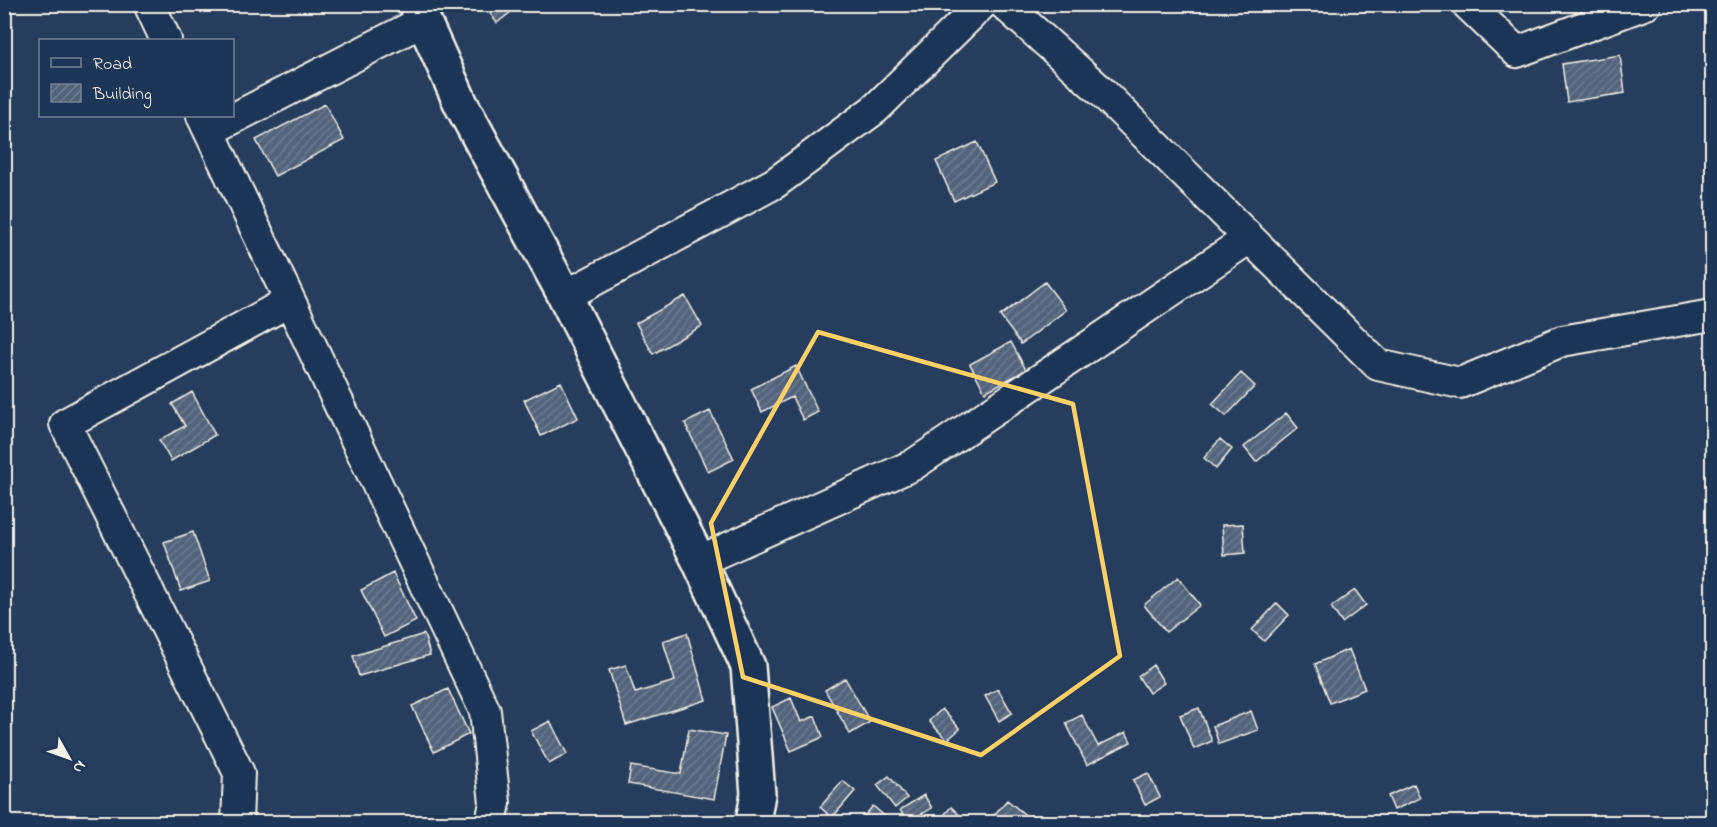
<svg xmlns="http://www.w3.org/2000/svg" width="1717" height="827" font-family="'Indie Flower',sans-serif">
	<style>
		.building { fill: url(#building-hatch); stroke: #f4f1e8; stroke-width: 1.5 }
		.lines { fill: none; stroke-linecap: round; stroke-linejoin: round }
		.street-casing { stroke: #f4f1e8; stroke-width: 34 }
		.secondary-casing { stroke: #f4f1e8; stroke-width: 38 }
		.street { stroke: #1d3557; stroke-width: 30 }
		.secondary { stroke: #1d3557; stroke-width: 33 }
		.marked { fill: none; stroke: #ffd166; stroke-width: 4.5; stroke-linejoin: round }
	</style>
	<defs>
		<pattern id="building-hatch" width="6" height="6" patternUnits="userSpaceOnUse" patternTransform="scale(1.5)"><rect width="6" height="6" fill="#52647b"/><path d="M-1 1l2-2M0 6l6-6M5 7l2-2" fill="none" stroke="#6c7b8e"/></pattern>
	</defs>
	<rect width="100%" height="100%" fill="#263d5d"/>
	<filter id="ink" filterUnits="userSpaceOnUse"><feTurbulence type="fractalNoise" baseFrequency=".0167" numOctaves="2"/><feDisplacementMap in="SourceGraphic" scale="12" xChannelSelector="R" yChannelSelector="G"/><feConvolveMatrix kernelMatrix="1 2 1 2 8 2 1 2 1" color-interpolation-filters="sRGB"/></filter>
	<g filter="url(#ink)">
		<path class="building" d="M483 4H521L497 23Z
			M1620 55 1625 93 1567 102 1562 64Z
			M325 104 344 140 275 176 256 140Z
			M977 142 995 182 954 201 936 161Z
			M1045 282 1066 310 1021 344 1000 316Z
			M685 296 702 326 653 354 636 323Z
			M1011 342 1026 370 985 392 970 364Z
			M796 366 818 412 803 420 792 397 762 412 751 389Z
			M1241 373 1255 386 1226 416 1212 404Z
			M561 382 578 418 541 436 524 400Z
			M192 392 215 435 171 461 159 440 185 426 172 404Z
			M710 411 734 459 708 472 685 423Z
			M1286 413 1298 428 1256 462 1244 447Z
			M1220 439 1232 449 1216 469 1204 458Z
			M1243 524 1245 553 1224 555 1222 525Z
			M193 532 210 581 181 591 164 542Z
			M393 573 416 621 384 637 361 590Z
			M1178 577 1200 605 1166 632 1144 605Z
			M1355 590 1366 605 1342 623 1331 607Z
			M1277 603 1289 615 1264 641 1252 630Z
			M687 633 706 700 626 725 609 670 626 665 635 693 675 681 663 641Z
			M424 634 430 655 359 676 353 656Z
			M1349 649 1365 689 1330 703 1315 664Z
			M1153 665 1164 683 1149 693 1138 676Z
			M845 678 870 722 850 734 825 690Z
			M448 689 469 734 434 752 412 706Z
			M998 689 1012 713 999 721 985 696Z
			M791 698 801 722 815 716 823 737 791 751 772 707Z
			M1199 708 1212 741 1194 749 1180 715Z
			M942 709 960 729 947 740 929 721Z
			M1251 711 1258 730 1219 744 1213 726Z
			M1082 715 1098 746 1126 732 1131 742 1087 765 1066 723Z
			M550 721 567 754 549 764 531 731Z
			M689 729 726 735 714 799 628 784 631 766 681 774Z
			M1148 773 1160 797 1145 805 1133 780Z
			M889 776 907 798 895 808 877 785Z
			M843 781 855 791 832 818 820 807Z
			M1414 784 1420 798 1394 810 1388 796Z
			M924 795 932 808 908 822 900 810Z
			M1007 800 1034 822H988Z
			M873 806 888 819 885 822H859Z
			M951 807 965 820 963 822H938Z
			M1367 815 1371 822H1352Z"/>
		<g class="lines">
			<defs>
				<path id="street" d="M149 4 166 40
					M1004 4 1102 92 1378 365 1460 383 1562 341 1712 315
					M1467 4 1517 52 1646 4
					M202 116 485 711 495 803 491 822
					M209 131 423 21
					M565 296 775 183 875 109 982 4
					M699 561 913 465 1248 239
					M237 822 239 773 65 424 290 301"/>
				<path id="secondary" d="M416 4 461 104 565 296 699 561 748 666 758 794 753 822"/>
			</defs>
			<use href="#street" class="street-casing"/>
			<use href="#secondary" class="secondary-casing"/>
			<use href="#street" class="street"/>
			<use href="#secondary" class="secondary"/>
		</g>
	</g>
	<path class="marked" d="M818 332 1073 404 1120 656 981 755 743 677 711 523Z"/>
	<rect width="1717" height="827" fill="none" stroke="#1d3557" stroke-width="24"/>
	<rect x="12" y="12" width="1693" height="803" fill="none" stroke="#f4f1e8" stroke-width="2" filter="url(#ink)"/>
	<rect x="39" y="39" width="195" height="78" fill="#1d3557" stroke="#738091" stroke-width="1.5"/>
	<rect x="51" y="58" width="30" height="9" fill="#1d3557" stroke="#738091" stroke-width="1.5"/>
	<text x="93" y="69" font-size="18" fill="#f4f1e8">Road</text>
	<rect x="51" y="84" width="30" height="18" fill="url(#building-hatch)" stroke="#738091" stroke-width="1.5"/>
	<text x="93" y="99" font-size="18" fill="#f4f1e8">Building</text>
	<g transform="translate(69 758) rotate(130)" stroke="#1d3557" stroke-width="4.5" paint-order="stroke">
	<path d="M0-4.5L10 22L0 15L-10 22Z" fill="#f4f1e8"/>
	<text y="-9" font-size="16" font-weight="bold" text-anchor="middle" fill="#f4f1e8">N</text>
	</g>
</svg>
